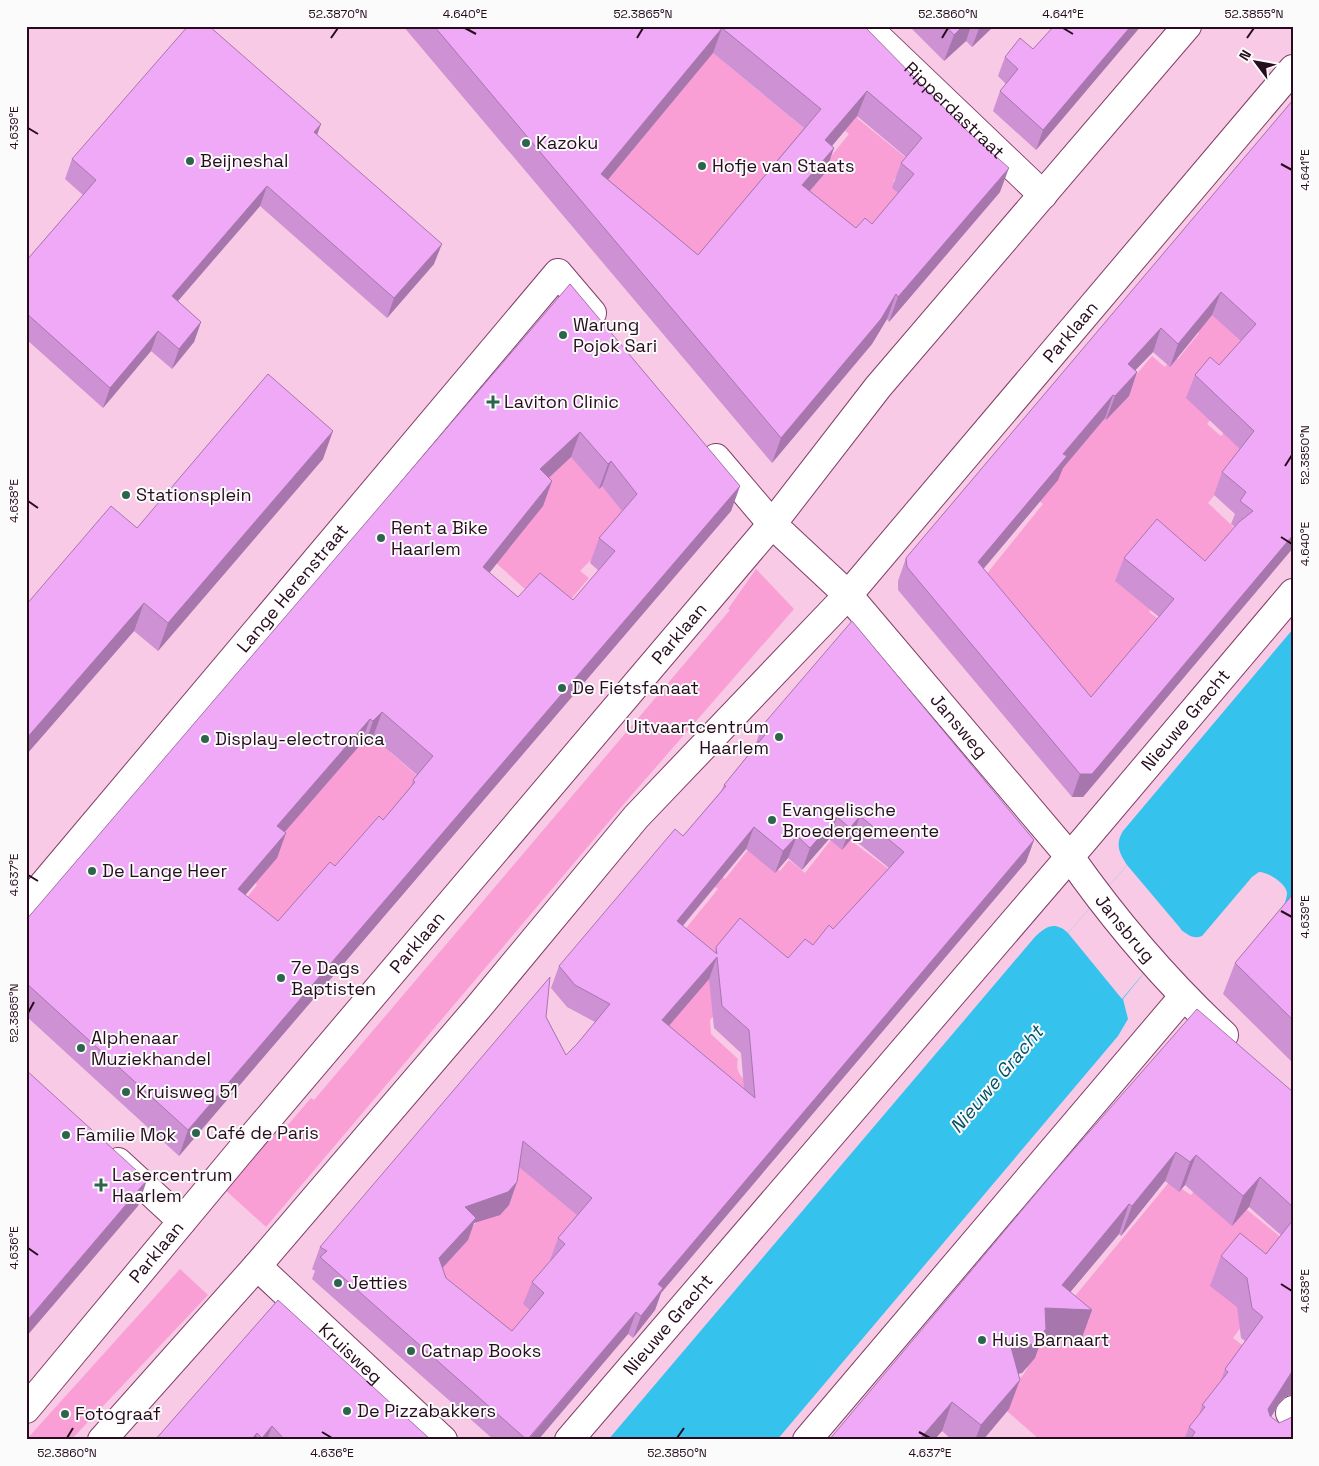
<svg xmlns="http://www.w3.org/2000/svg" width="1319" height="1466" font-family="'Space Grotesk',sans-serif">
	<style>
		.green { fill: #f99fd5 }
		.water { fill: #35c3ee }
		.pier { fill: #f9cae5 }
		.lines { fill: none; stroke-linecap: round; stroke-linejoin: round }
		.minor-casing { stroke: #803f69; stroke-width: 30 }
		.minor { stroke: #fff; stroke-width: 28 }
		.wall { fill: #ce91d4; fill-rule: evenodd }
		.shaded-wall { fill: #a776ad }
		.building { fill: #efa9f7; stroke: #a776ad; fill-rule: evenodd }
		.ticks { fill: none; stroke: #270c1d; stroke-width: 2 }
		.poi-dot { fill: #2c654c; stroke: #fbfbfb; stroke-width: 2 }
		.labels { text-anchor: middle; stroke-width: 4; stroke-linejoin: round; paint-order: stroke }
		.street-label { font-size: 18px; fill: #270c1d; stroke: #fbfbfb }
		.poi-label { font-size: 18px; fill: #270c1d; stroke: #fbfbfb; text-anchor: start }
		.water-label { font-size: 19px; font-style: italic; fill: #005268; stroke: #fbfbfb }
		.neatline { fill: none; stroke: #270c1d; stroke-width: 2 }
		.ticks-label { font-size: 12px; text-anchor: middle; fill: #270c1d }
	</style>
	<rect width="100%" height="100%" fill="#f9cae5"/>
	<path class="green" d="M713 53 811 134 689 280 592 199Z
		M863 110 857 118 910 161 893 181 914 198 861 264 791 206 849 134 825 114Z
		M1293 188 1225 400 1207 424 1221 436 1241 412 1261 440 1208 503 1240 533 1198 585 1166 590 1149 612 1166 625 1089 727 985 576 1043 504 1025 490 1078 443 1152 356 1165 367 1173 356 1178 359 1199 333 1185 322Z
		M587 438 638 513 580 571 589 578 556 617 476 545Z
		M756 569 794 609 629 798 266 1227 223 1188 268 1134 281 1133 311 1098 314 1100 730 610 728 609Z
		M374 706 391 753 423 781 275 951 232 916 257 885 247 876Z
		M838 831 890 870 884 916 721 1008 710 1020 711 1034 738 1059C734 1075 746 1081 758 1089L741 1109 639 1027 652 970 718 889 701 877 708 867 725 879 752 845 780 871 789 860 805 873Z
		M490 1139 600 1229 493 1358 399 1223 461 1241 491 1204Z
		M1205 1176 1293 1247V1256L1233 1338 1254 1354 1186 1440H1040L992 1398C1016 1382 1029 1379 1032 1348L1170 1181 1191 1195Z
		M180 1269 208 1295 71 1440H26Z"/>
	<path class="water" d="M1293 629V920L1281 913C1283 907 1287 899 1287 893 1286 883 1268 872 1259 872L1252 877 1202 936C1193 940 1187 934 1180 929L1123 999 1128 1019 1118 1036 777 1440H608L1034 938C1046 926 1055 921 1068 933L1127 865C1119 853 1115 844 1123 831Z"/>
	<path class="pier" d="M1127 865 1181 929 1122 999 1068 933Z"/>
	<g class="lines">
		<defs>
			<g id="minor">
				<path id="s1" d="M866 26 1043 195"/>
				<path id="s2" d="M716 458 772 524 848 595 1070 857C1115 921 1166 981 1224 1035"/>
				<path id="s3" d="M26 905 558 273 592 313"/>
				<path d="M118 1162 182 1221"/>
				<path id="s4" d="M257 1266 443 1440"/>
				<path id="s5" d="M26 1409 238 1154 772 524 878 387 1187 26"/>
				<path d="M1290 1413 1293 1410"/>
				<path id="s6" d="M102 1440 257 1266 476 1010 636 817 848 595 1293 69"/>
				<path id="s7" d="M569 1440 1085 839 1293 593"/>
				<path d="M807 1440 1183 997"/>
			</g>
		</defs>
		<use href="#minor" class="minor-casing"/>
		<use href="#minor" class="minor"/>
	</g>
	<path class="wall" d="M403 26H864L1000 192 889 322 887 319 872 344 772 463ZM713 53 804 128 698 255 608 179ZM857 116 906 157 901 163 892 188 898 193 872 224 856 228 810 191 825 173 834 148 832 146Z
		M909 26H994L972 47 966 41 944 61Z
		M1054 26H1141L1036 150 993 111 1000 91 1006 84 998 76 1005 57 1033 49Z
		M1293 100V548L1083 797H1072L898 590V581L906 558ZM1212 315 1241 341 1219 365 1195 375 1186 398 1240 449 1222 472 1214 495 1235 514 1231 524 1235 527 1205 561 1124 558 1115 581 1159 617 1091 697 983 569 1058 480 1063 468 1105 418 1106 420 1129 396 1137 372 1135 370 1153 352 1170 367Z
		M317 135 434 264 387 318 260 206 178 301 201 322 194 342 172 369 151 351 103 408 26 339V261L83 195 65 179 72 159Z
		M570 284 740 486 731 511 179 1156 26 1016V920ZM571 457 599 489 602 486 622 511 599 538 590 563 599 571 573 600 518 597 489 572 543 506 552 481 549 478ZM373 737 417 775 413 780 411 786 383 820 278 921 245 895 277 858 286 833 285 832 361 744 364 747Z
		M323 459 158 651 134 631 26 755V605L137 528Z
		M762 726 1034 840 1026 862 661 1293 655 1310 633 1338 628 1334 538 1440H494L312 1279 315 1271 312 1269 320 1247 546 1017 566 1055 577 1044 595 1022 567 1007 551 988 559 966 683 836 721 791 724 785 755 746ZM852 838 889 868 833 929 813 945 788 958 716 947 715 952 683 926 746 849 775 873 788 858 802 870 829 839 842 850ZM709 979 714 1028 741 1053 744 1089 669 1026ZM519 1167 577 1215 558 1238 550 1260H551L532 1282 523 1304 530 1310 512 1331 446 1278 443 1268 468 1240 474 1223 500 1215 509 1205 517 1182Z
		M1293 894V1063L1223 994 1235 963Z
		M1293 1092V1395H1289L1282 1399 1271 1417 1293 1440H1184L1189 1427 1199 1415 1202 1405 1220 1383 1225 1369 1245 1341 1241 1338 1237 1307 1210 1286 1221 1256 1266 1254 1281 1235 1249 1207 1232 1226 1185 1185 1179 1192 1165 1181 1121 1236 1119 1234 1070 1292 1092 1310 1081 1340 1042 1338 1035 1358 1022 1373 1018 1374 1009 1409 983 1440H952L942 1431 934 1440 1054 1172Z
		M278 1300 431 1440H155Z"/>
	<path class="shaded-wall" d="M963 26H971L966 41 944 61 954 35Z
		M980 26H994L972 47Z
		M1131 26H1141L1036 150 1043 130Z
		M722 28 713 53 592 199 601 174Z
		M867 91 857 116 816 165 825 140Z
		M321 124 314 144V132Z
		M834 148 825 173 793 210 802 185Z
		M1009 168 1000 192 889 322 898 297Z
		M267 186 260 206 165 316 172 296Z
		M442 244 434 264 387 318 394 298Z
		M1221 292 1212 315 1170 367 1178 344Z
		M896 294 887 319 872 344 772 463 781 438Z
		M201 322 194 342 172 369 179 349Z
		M1161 328 1153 352 1119 387 1128 364Z
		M158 331 151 351 103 408 110 388Z
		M1137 372 1129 396 1106 420 1115 396Z
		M1113 395 1105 418 1063 468 1058 480 969 586 978 562 1063 454Z
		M333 431 323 459 158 651 168 623Z
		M580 432 571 457 531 494 540 469Z
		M611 461 602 486 599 489 608 464Z
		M552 481 543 506 474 592 483 567Z
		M740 486 731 511 179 1156 188 1130Z
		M1293 535V548L1083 797H1072L1080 774Z
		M144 603 134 631 26 755V739Z
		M382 712 373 737 364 747 373 721Z
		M370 719 361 744 268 851 277 826Z
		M860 816 852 838 842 850 850 828Z
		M837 817 829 839 802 870 810 848Z
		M754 827 746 849 668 943 677 921Z
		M286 833 277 858 229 914 238 889Z
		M797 836 788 858 775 873 783 851Z
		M1034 840 1026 862 661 1293 655 1310 633 1338 641 1316 658 1284Z
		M717 957 709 979 654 1043 662 1020Z
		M1176 1152 1165 1181 1121 1236 1132 1206Z
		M1196 1155 1185 1185 1179 1192 1190 1162Z
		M1260 1177 1249 1207 1232 1226 1243 1196Z
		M147 1180 138 1206 26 1337V1322Z
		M517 1182 509 1205 500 1215 474 1223 468 1240 431 1280 439 1258 465 1207Z
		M1129 1204 1119 1234 1057 1308 1092 1310 1081 1340 1042 1338 1035 1358 1022 1373 1000 1376 1011 1347 1045 1308 1062 1285Z
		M636 1312 628 1334 538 1440H528Z
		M1293 1370V1395H1289L1282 1399 1258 1438 1268 1409Z
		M1020 1380 1009 1409 983 1440H975L981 1425Z
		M952 1402 942 1431 934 1440H919Z
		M272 1426 267 1440H261L262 1438Z
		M257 1433 255 1440H251Z"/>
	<path class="building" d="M188 26H209L321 124 314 132 442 244 394 298 267 186 172 296 201 322 179 349 158 331 110 388 26 313V261L96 180 72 159Z
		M434 26H864L965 129 1009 168 898 297 896 294 881 319 781 438ZM722 28 821 109 698 255 601 174ZM867 91 922 138 901 163 914 174 872 224 865 218 856 228 802 185 834 148 825 140Z
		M946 26H963L954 35Z
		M1054 26H1131L1043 130 1000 91 1018 69 1005 57 1020 38 1033 49Z
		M1293 100V535L1092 774H1080L907 567 906 558ZM1221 292 1256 324 1219 365 1210 357 1195 375 1254 431 1222 472 1246 492 1240 501 1253 511 1239 522 1205 561 1157 519 1124 558 1174 599 1091 697 978 562 1067 456 1063 454 1113 395 1115 396 1137 372 1128 364 1161 328 1178 344Z
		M570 284 740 486 188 1130 26 983V920ZM580 432 608 464 611 461 637 494 599 538 615 551 573 600 540 573 518 597 483 567 552 481 540 469ZM382 712 433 756 413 780 415 782 383 820 379 816 335 866 330 862 278 921 238 889 286 833 277 826 370 719 373 721Z
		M268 374 333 431 168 623 144 603 26 739V605L111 506 137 528Z
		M852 621 1034 840 658 1284 663 1288 641 1316 636 1312 527 1440 320 1257 327 1251 320 1247 550 977 546 1017 566 1055 577 1044 610 1004 575 985 559 966 675 829 683 836 726 786 724 785 768 731 762 726ZM860 816 904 852 833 929 829 925 813 945 805 939 788 958 740 918 716 947 717 954 677 921 754 827 783 851 797 836 810 848 837 817 850 828ZM717 957 722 1006 749 1030 755 1098 662 1020ZM523 1141 592 1198 558 1238 565 1244 532 1282 544 1293 512 1331 446 1278 439 1258 476 1218 465 1207 508 1192 517 1182Z
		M1293 894V1020L1235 963Z
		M1197 1009 1293 1092V1207L1260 1177 1243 1196 1196 1155 1190 1162 1176 1152 1132 1206 1129 1204 1062 1285 1092 1310 1045 1308 1046 1329 1033 1344 1011 1347 1020 1380 981 1425 952 1402 919 1440H829L1054 1172Z
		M26 1070 147 1180 26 1322Z
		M1293 1220V1370L1268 1409 1270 1416 1279 1423 1290 1418 1293 1415V1440H1190L1195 1432 1189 1427 1205 1407 1202 1405 1228 1372 1225 1369 1263 1317 1252 1308 1247 1278 1221 1256 1240 1233 1266 1254Z
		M278 1300 431 1440H285L272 1426 262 1438 257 1433 251 1440H155Z"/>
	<path class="ticks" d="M465 28 476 34M1063 28 1073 34M331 38 338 28M637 38 643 28M942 38 948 28M1247 38 1254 28M28 128 38 134M1281 164 1292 170M1285 466 1292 455M28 501 38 508M1281 537 1292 544M28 875 38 881M1281 911 1292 917M28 1013 34 1002M28 1248 38 1255M1281 1284 1292 1291M322 1432 332 1438M919 1432 930 1438M67 1438 73 1428M677 1438 684 1428"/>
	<g class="poi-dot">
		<circle cx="526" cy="143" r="5"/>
		<circle cx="190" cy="161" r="5"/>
		<circle cx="702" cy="166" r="5"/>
		<circle cx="563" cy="335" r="5"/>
		<path d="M490.5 394.5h5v5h5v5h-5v5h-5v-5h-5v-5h5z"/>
		<circle cx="126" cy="495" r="5"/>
		<circle cx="381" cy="538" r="5"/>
		<circle cx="562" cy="688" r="5"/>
		<circle cx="779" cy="737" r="5"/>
		<circle cx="205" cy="739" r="5"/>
		<circle cx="772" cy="820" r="5"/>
		<circle cx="92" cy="871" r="5"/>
		<circle cx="281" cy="978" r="5"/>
		<circle cx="81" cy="1048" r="5"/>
		<circle cx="126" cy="1092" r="5"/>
		<circle cx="196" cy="1133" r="5"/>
		<circle cx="66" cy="1135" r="5"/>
		<path d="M98.5 1177.5h5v5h5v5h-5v5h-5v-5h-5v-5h5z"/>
		<circle cx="338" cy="1283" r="5"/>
		<circle cx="982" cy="1340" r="5"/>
		<circle cx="411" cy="1351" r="5"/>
		<circle cx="347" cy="1411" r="5"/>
		<circle cx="65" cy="1414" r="5"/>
	</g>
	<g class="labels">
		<g class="street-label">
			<text dy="6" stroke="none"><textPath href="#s1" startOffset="122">Ripperdastraat</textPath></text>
			<text dy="6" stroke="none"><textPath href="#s6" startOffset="1472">Parklaan</textPath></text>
			<text dy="6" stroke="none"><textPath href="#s3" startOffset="414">Lange Herenstraat</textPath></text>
			<text dy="6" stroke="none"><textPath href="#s5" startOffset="1014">Parklaan</textPath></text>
			<text dy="6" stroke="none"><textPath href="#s7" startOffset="948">Nieuwe Gracht</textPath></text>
			<text dy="6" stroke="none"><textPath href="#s2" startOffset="362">Jansweg</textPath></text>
			<text dy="6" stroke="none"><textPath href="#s2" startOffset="624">Jansbrug</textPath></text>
			<text dy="6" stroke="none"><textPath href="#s5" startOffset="609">Parklaan</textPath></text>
			<text dy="6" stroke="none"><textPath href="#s5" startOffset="204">Parklaan</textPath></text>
			<text dy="6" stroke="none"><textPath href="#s7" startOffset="152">Nieuwe Gracht</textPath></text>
			<text dy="6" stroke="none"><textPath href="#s4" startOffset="128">Kruisweg</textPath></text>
		</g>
		<g class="poi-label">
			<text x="536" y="149">Kazoku</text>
			<text x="200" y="167">Beijneshal</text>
			<text x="712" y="172">Hofje van Staats</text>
			<text x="573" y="331">Warung<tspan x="573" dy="21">Pojok Sari</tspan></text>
			<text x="504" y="408">Laviton Clinic</text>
			<text x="136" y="501">Stationsplein</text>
			<text x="391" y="534">Rent a Bike<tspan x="391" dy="21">Haarlem</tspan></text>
			<text x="572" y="694">De Fietsfanaat</text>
			<text x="769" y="733" text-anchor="end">Uitvaartcentrum<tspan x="769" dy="21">Haarlem</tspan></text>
			<text x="215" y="745">Display-electronica</text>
			<text x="782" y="816">Evangelische<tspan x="782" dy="21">Broedergemeente</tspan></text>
			<text x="102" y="877">De Lange Heer</text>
			<text x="291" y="974">7e Dags<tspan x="291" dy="21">Baptisten</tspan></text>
			<text x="91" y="1044">Alphenaar<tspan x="91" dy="21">Muziekhandel</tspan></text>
			<text x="136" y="1098">Kruisweg 51</text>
			<text x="206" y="1139">Café de Paris</text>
			<text x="76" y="1141">Familie Mok</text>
			<text x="112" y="1181">Lasercentrum<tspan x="112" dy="21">Haarlem</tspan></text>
			<text x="348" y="1289">Jetties</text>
			<text x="992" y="1346">Huis Barnaart</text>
			<text x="421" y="1357">Catnap Books</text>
			<text x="357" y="1417">De Pizzabakkers</text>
			<text x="75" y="1420">Fotograaf</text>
		</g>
		<g class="water-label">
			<text transform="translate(996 1079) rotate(-50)" y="7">Nieuwe Gracht</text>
		</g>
	</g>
	<rect width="1319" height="1466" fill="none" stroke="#fbfbfb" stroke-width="55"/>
	<g transform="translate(1256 62) rotate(302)" stroke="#fbfbfb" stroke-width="4" paint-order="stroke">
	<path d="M0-4L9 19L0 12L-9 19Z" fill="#270c1d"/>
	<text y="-8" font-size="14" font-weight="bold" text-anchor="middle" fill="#270c1d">N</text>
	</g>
	<rect x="28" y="28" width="1264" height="1410" class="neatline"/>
	<g class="ticks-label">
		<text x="338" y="18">52.3870°N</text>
		<text x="465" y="18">4.640°E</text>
		<text x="643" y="18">52.3865°N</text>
		<text x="948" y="18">52.3860°N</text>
		<text x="1063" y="18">4.641°E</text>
		<text x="1254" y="18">52.3855°N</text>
		<text transform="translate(14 128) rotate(-90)" y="4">4.639°E</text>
		<text transform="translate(1305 170) rotate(-90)" y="4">4.641°E</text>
		<text transform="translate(1305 455) rotate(-90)" y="4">52.3850°N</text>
		<text transform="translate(14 501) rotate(-90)" y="4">4.638°E</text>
		<text transform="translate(1305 544) rotate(-90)" y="4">4.640°E</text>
		<text transform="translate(14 875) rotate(-90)" y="4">4.637°E</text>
		<text transform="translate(1305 917) rotate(-90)" y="4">4.639°E</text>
		<text transform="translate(14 1013) rotate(-90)" y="4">52.3865°N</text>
		<text transform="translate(14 1248) rotate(-90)" y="4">4.636°E</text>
		<text transform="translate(1305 1291) rotate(-90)" y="4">4.638°E</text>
		<text x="67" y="1457">52.3860°N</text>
		<text x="332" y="1457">4.636°E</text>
		<text x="677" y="1457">52.3850°N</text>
		<text x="930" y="1457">4.637°E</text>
	</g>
</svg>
